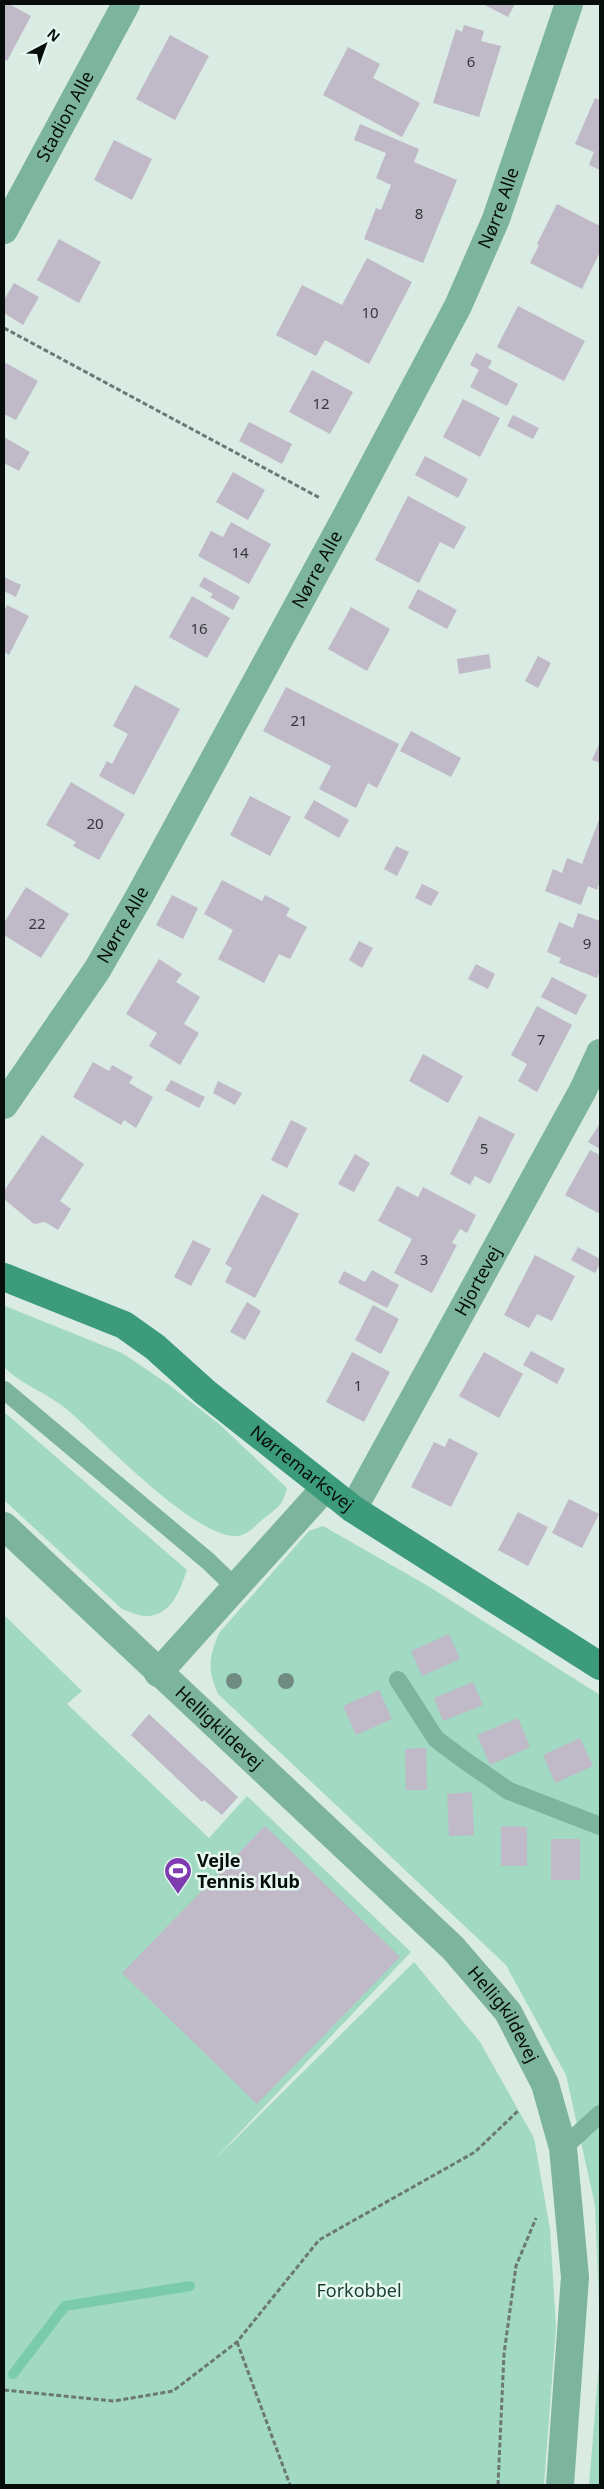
<svg xmlns="http://www.w3.org/2000/svg" width="604" height="2489" font-family="'Noto Sans',sans-serif">
	<style>
		.green { fill: #a1d9c2 }
		.lines { fill: none; stroke-linecap: round; stroke-linejoin: round }
		.stream { stroke: #7acbac; stroke-width: 10 }
		.building { fill: #c0b9c8 }
		.path { stroke: #6c7873; stroke-width: 3; stroke-dasharray: 5 2.5; stroke-linecap: butt }
		.lane { stroke: #7cb49e; stroke-width: 18 }
		.street { stroke: #7cb49e; stroke-width: 28 }
		.secondary { stroke: #3b9b7b; stroke-width: 28 }
		.tree { fill: #708c82 }
		.labels { text-anchor: middle; stroke-width: 5; stroke-linejoin: round; paint-order: stroke }
		.number-label { font-size: 15px; fill: #35383a }
		.street-label { font-size: 18px; fill: #070d0b; stroke: #e6f8f0 }
		.poi-label { font-size: 18px; font-weight: bold; fill: #070d0b; stroke: #e6f8f0; text-anchor: start }
		.park-label { font-size: 18px; fill: #1a3f32; stroke: #e6f8f0 }
	</style>
	<rect width="100%" height="100%" fill="#d9ebe3"/>
	<path class="green" d="M5 1306 122 1353 168 1384 219 1424 287 1488C282 1507 277 1508 262 1520 255 1526 247 1535 237 1536 196 1539 101 1439 70 1412 50 1394 23 1386 4 1367Z
		M4 1412 187 1570C180 1590 171 1617 145 1616 138 1616 129 1611 122 1609L4 1500Z
		M323 1526 428 1586 600 1695V2326L595 2205 566 2075 506 1965 218 1694C207 1668 209 1658 219 1633L309 1531Z
		M4 1615 82 1691 67 1704 209 1838 247 1796 411 1952 210 2164 414 1962 480 2042 534 2138 550 2229 556 2327 544 2485H4Z
		M600 2352V2485H589Z"/>
	<g class="lines">
		<path class="stream" d="M13 2374 65 2306 190 2286"/>
	</g>
	<path class="building" d="M4 4H9L31 16 7 61 4 59Z
		M483 4H515L508 17Z
		M464 25 484 31 481 41 501 46 479 117 433 103 456 29 462 32Z
		M170 35 209 56 175 120 136 99Z
		M348 47 380 64 373 78 420 103 402 137 323 95Z
		M595 98 600 100V170L589 165 594 152 575 144Z
		M360 124 419 149 414 162 457 180 423 263 364 239 376 208 381 210 391 185 376 178 386 153 354 140Z
		M114 140 152 159 132 200 94 180Z
		M557 204 600 226V252L582 289 530 263 539 245 537 244Z
		M59 239 101 262 79 303 37 280Z
		M367 258 412 282 369 364 325 340 316 356 276 335 302 285 342 305Z
		M14 283 39 297 23 325 4 313V300Z
		M518 306 585 341 564 381 497 347Z
		M476 353 492 361 488 368 518 384 507 406 470 387 479 370 470 365Z
		M4 362 38 381 16 420 4 414Z
		M312 370 353 392 330 434 289 412Z
		M463 399 500 418 480 457 443 437Z
		M513 415 539 428 533 439 507 426Z
		M249 422 292 444 282 464 239 441Z
		M4 437 30 452 19 471 4 463Z
		M425 456 468 479 458 498 415 475Z
		M233 472 265 490 248 520 216 502Z
		M408 496 466 527 454 549 440 542 419 583 375 560Z
		M231 522 271 544 249 584 198 556 211 531 223 537Z
		M4 577 21 585 16 597 4 591Z
		M204 577 240 597 233 610 210 597 213 594 199 586Z
		M418 589 457 610 447 629 408 608Z
		M192 596 230 618 207 658 169 637Z
		M7 605 29 616 9 655 4 652V611Z
		M351 607 390 629 367 671 328 649Z
		M489 654 491 668 459 674 457 659Z
		M538 656 551 663 538 688 525 681Z
		M135 685 180 709 134 795 99 776 107 761 112 764 128 734 113 726Z
		M286 687 399 744 377 788 368 783 356 808 319 789 331 766 263 731Z
		M411 731 461 758 451 777 400 751Z
		M600 742V763L592 760Z
		M71 782 125 814 99 860 73 846 76 842 46 825Z
		M250 796 291 817 270 856 230 835Z
		M314 800 349 820 339 838 304 818Z
		M600 817V881L597 890 588 886 581 905 545 891 553 869 562 873 567 858 582 864Z
		M396 846 409 852 397 876 384 869Z
		M222 880 262 901 265 895 290 908 286 916 307 927 290 959 279 954 264 983 218 959 233 930 204 914Z
		M422 884 439 892 431 906 415 898Z
		M26 887 69 914 41 958 4 935V923Z
		M172 895 198 908 183 939 156 925Z
		M578 913 600 921V970L597 978 559 963 561 958 547 952 559 922 573 928Z
		M359 941 373 948 362 968 349 960Z
		M159 959 182 974 176 982 200 997 184 1024 199 1033 180 1065 149 1046 157 1033 126 1014Z
		M476 964 495 974 488 989 468 979Z
		M552 977 587 995 576 1015 541 997Z
		M537 1006 572 1025 537 1092 518 1081 527 1064 511 1055Z
		M423 1054 463 1076 448 1103 409 1081Z
		M93 1062 109 1071 112 1065 133 1077 129 1083 153 1097 136 1128 124 1120 121 1125 73 1097Z
		M171 1080 205 1097 199 1108 165 1090Z
		M218 1081 242 1093 235 1105 213 1093Z
		M479 1116 515 1134 490 1184 475 1176 470 1185 450 1174Z
		M291 1120 307 1128 287 1168 271 1160Z
		M599 1125H600V1149L588 1142Z
		M42 1135 84 1164 60 1201 71 1209 58 1230 45 1222 34 1224 4 1199V1191Z
		M590 1150 600 1155V1214L565 1195Z
		M355 1154 370 1163 354 1192 338 1184Z
		M397 1186 418 1197 423 1187 476 1215 467 1233 460 1229 452 1243 457 1245 432 1293 394 1273 412 1239 378 1221Z
		M262 1194 299 1214 255 1298 225 1282 232 1268 225 1264Z
		M193 1240 211 1249 191 1286 174 1277Z
		M578 1247 600 1259V1264L595 1273 571 1260Z
		M535 1255 575 1276 552 1321 537 1314 529 1328 504 1315Z
		M372 1270 399 1285 387 1308 338 1283 344 1271 365 1282Z
		M247 1302 261 1311 245 1340 230 1332Z
		M373 1305 399 1319 381 1354 355 1340Z
		M531 1351 565 1369 557 1384 523 1365Z
		M352 1352 390 1372 364 1422 326 1402Z
		M484 1352 523 1374 499 1418 459 1396Z
		M449 1438 478 1453 451 1507 411 1487 434 1442 445 1447Z
		M569 1499 599 1514 582 1548 552 1533Z
		M518 1512 548 1527 528 1566 498 1550Z
		M449 1634 460 1659 422 1676 411 1651Z
		M473 1682 483 1705 443 1721 434 1698Z
		M379 1690 392 1719 356 1735 343 1706Z
		M149 1714 238 1797 222 1815 204 1800 202 1802 131 1735Z
		M518 1718 530 1747 490 1765 477 1735Z
		M580 1738 593 1766 555 1783 543 1755Z
		M426 1748 427 1790H406L405 1749Z
		M472 1792 474 1835 449 1836 447 1794Z
		M265 1826 400 1957 257 2104 122 1973Z
		M501 1826 527 1827V1866H501Z
		M551 1839H580V1880H551Z"/>
	<g class="lines">
		<path class="path" d="M4 328 320 498
			M237 2342 290 2485
			M4 2390 114 2401 173 2391 237 2342 319 2240 475 2152 519 2110
			M498 2485 504 2354 516 2266 536 2218"/>
		<path class="lane" d="M4 1390 208 1561 235 1587
			M398 1680 436 1739 464 1760 509 1791 600 1826
			M563 2148 600 2114"/>
		<g class="street">
			<path id="s1" d="M4 230 126 4"/>
			<path id="s2" d="M4 1105 97 970 139 897 348 513 458 306 496 219 569 4"/>
			<path id="s3" d="M353 1509 583 1090 600 1053"/>
			<path id="s4" d="M4 1526 453 1948 508 2012 545 2084 563 2148 575 2277 560 2485"/>
			<path d="M158 1673 325 1488"/>
		</g>
		<path class="secondary" id="s5" d="M4 1277 124 1325 155 1347 205 1392 353 1509 600 1666"/>
	</g>
	<g class="tree">
		<circle cx="234" cy="1681" r="8"/>
		<circle cx="286" cy="1681" r="8"/>
	</g>
	<defs>
		<symbol id="stadium-pin" viewBox="-11 -11 22 30"><path d="M0 17L-7.5 6A9.5 9.5 0 1 1 7.5 6Z" fill="#7e3cb0" stroke="#e6f8f0"/><path d="M0-5a6.5 5 0 1 0 0 10a6.5 5 0 1 0 0-10ZM-3.5-1.8h7v3.6h-7Z" fill="#fff"/></symbol>
	</defs>
	<g fill-rule="evenodd">
		<use href="#stadium-pin" x="162" y="1855" width="32" height="43"/>
	</g>
	<g class="labels">
		<g class="number-label">
			<text x="471" y="67">6</text>
			<text x="419" y="219">8</text>
			<text x="370" y="318">10</text>
			<text x="321" y="409">12</text>
			<text x="240" y="558">14</text>
			<text x="199" y="634">16</text>
			<text x="299" y="726">21</text>
			<text x="95" y="829">20</text>
			<text x="37" y="929">22</text>
			<text x="587" y="949">9</text>
			<text x="541" y="1045">7</text>
			<text x="484" y="1154">5</text>
			<text x="424" y="1265">3</text>
			<text x="358" y="1391">1</text>
		</g>
		<g class="street-label">
			<text dy="6" stroke="none"><textPath href="#s1" startOffset="129">Stadion Alle</textPath></text>
			<text dy="6" stroke="none"><textPath href="#s2" startOffset="1026">Nørre Alle</textPath></text>
			<text dy="6" stroke="none"><textPath href="#s2" startOffset="621">Nørre Alle</textPath></text>
			<text dy="6" stroke="none"><textPath href="#s2" startOffset="216">Nørre Alle</textPath></text>
			<text dy="6" stroke="none"><textPath href="#s3" startOffset="260">Hjortevej</textPath></text>
			<text dy="6" stroke="none"><textPath href="#s5" startOffset="358">Nørremarksvej</textPath></text>
			<text dy="6" stroke="none"><textPath href="#s4" startOffset="295">Helligkildevej</textPath></text>
			<text dy="6" stroke="none"><textPath href="#s4" startOffset="700">Helligkildevej</textPath></text>
		</g>
		<g class="poi-label">
			<text x="197" y="1867">Vejle<tspan x="197" dy="21">Tennis Klub</tspan></text>
		</g>
		<g class="park-label">
			<text x="359" y="2297">Forkobbel</text>
		</g>
	</g>
	<rect width="604" height="2489" fill="none" stroke="#070d0b" stroke-width="10"/>
	<g transform="translate(45 45) rotate(41)" stroke="#e6f8f0" stroke-width="4" paint-order="stroke">
	<path d="M0-4L9 19L0 12L-9 19Z" fill="#070d0b"/>
	<text y="-8" font-size="14" font-weight="bold" text-anchor="middle" fill="#070d0b">N</text>
	</g>
</svg>
